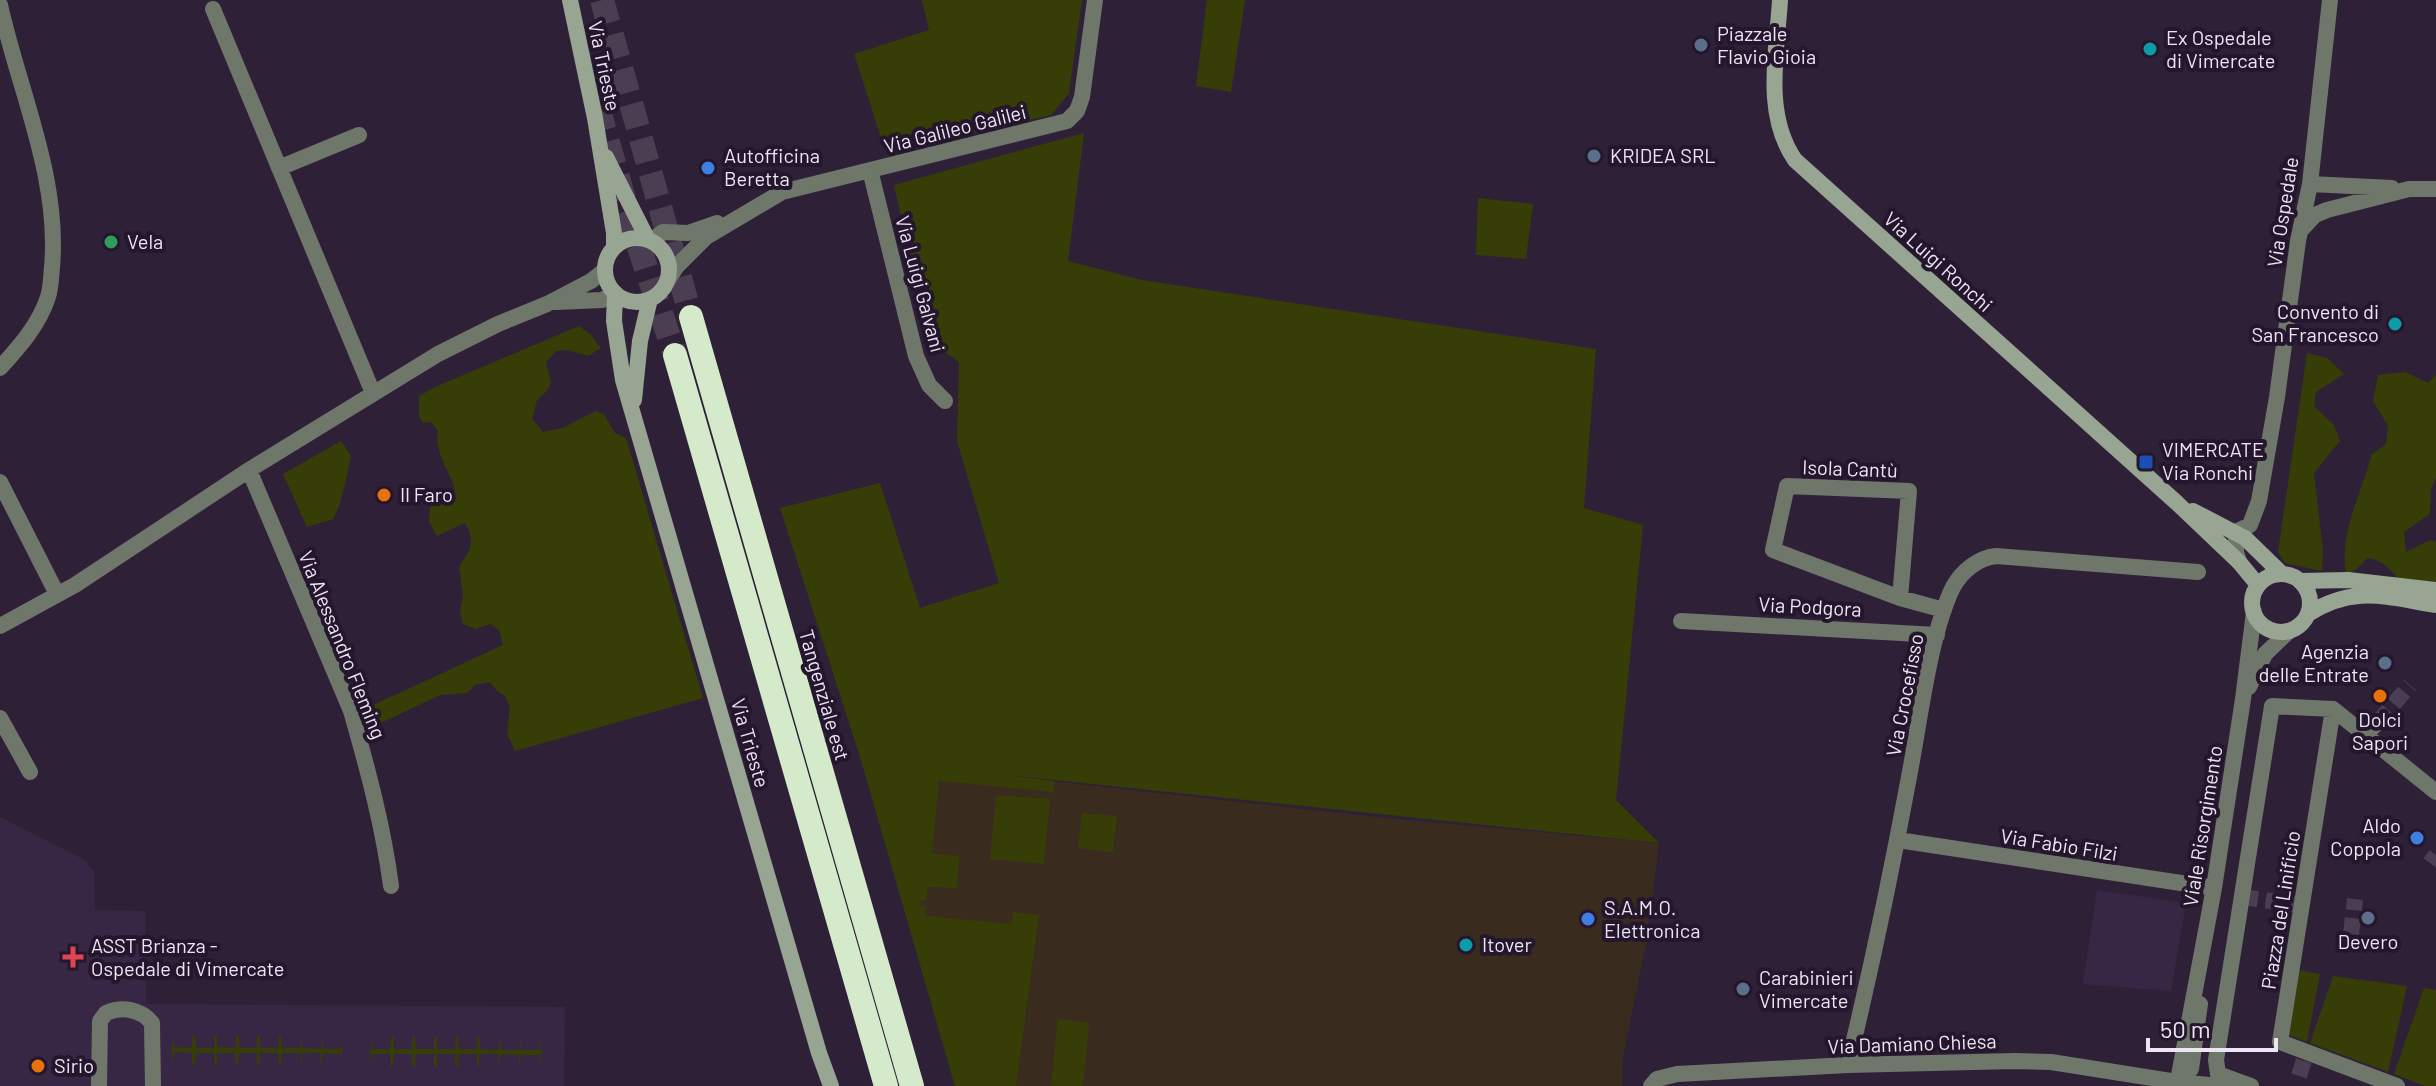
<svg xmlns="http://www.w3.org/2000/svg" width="2436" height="1086" font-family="Barlow,sans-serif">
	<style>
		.industrial { fill: #3a2b1f }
		.built { fill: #382744 }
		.green { fill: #373d07 }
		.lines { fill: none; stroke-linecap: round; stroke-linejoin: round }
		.street-tunnel { stroke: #4b3e53; stroke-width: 16; stroke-dasharray: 16 8; stroke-linecap: butt }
		.highway-tunnel { stroke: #4b3e53; stroke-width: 24; stroke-dasharray: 24 12; stroke-linecap: butt }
		.street { stroke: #6f776b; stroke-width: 16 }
		.secondary { stroke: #98a592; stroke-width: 16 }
		.highway { stroke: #d5e9cb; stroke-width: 24 }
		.service-dot { fill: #5c6f8a; stroke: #24172d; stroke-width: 3 }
		.culture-dot { fill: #0f9aa8; stroke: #24172d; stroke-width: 3 }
		.shop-dot { fill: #3f7fe0; stroke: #24172d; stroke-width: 3 }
		.leisure-dot { fill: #2e9e5b; stroke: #24172d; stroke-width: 3 }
		.transit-dot { fill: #1a4fb4; stroke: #24172d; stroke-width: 3 }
		.food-dot { fill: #e8710a; stroke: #24172d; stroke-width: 3 }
		.health-dot { fill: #e0444e; stroke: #24172d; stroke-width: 3 }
		.labels { text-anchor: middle; stroke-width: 8; stroke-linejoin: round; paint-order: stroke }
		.poi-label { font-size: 20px; fill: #eee5f4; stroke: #24172d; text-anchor: start }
		.street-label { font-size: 20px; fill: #eee5f4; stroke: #24172d }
	</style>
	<rect width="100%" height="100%" fill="#2e2137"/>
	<path class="industrial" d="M861 760 1386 818 1659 843 1647 939 1623 1057 1622 1086H955Z"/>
	<path class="built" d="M0 817 85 860 94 872 95 910 145 911 146 1004 565 1007 564 1086H0Z
		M2097 890 2186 903 2171 991 2083 984Z"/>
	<path class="green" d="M922 0H1082L1069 93 1051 115 886 153 854 54 929 30Z
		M1207 0H1245L1231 92 1196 86Z
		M1084 133 1068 261 1142 280 1596 349 1584 508 1643 525 1616 800 1659 843 1006 775 1054 781 1053 792 939 781 932 853 959 856 957 888 928 887 926 900H921L920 906H926L925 916 1011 924 1013 912 1039 915 1016 1086H955L861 760 780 508 880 483 920 608 999 583 957 441 959 362 929 341 894 185Z
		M1478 198 1533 204 1526 259 1476 255Z
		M579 326 591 335 601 348 588 356 568 350 556 351 546 362 551 382 548 390 537 400 532 419 543 432 563 428 595 411 604 414 615 433 626 438 703 698 515 751 507 733 510 707 505 696 497 691 490 682 475 685 467 693 440 695 381 723 371 706 503 645 499 630 490 624 475 629 463 624 460 611 463 595 459 566C471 551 476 540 465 523L437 536 429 522 430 507 451 500 455 490C449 468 434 453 438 431L431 422 423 423 419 417V396L435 387Z
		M2307 353 2327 358 2344 374 2316 392 2314 406 2334 425 2340 441 2314 473 2323 551 2322 571 2285 563 2278 552Z
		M2405 372 2428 383 2436 375V478L2431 488 2430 514 2404 532 2406 552 2431 540 2436 542V588L2400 582C2391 569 2383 560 2367 558L2358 568 2346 575C2339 531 2361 495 2372 454L2386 444 2388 426 2373 401 2378 375Z
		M341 441 351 456C346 478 344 498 333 519L307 527 283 474Z
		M996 795 1050 799 1044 864 990 859Z
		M1082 813 1117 816 1113 852 1078 848Z
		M2298 970 2320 974 2307 1042 2289 1035Z
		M2333 976 2407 986 2388 1072 2310 1043Z
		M2424 988 2436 990V1086H2425L2394 1074Z
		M1058 1019 1089 1023 1083 1086H1051Z
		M172 1035 174 1047 192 1048V1036H195L196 1048H214V1036H217V1047L236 1048V1036H239V1048H257V1036H260V1048H278L279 1036H281L282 1048H300L302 1036V1048L321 1049 323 1036V1049H341L342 1037V1066L341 1054 323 1053 321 1066 320 1053H302V1065L300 1053H282L281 1065H279L278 1053H260V1065H257V1053H239L238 1065H236L235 1053H217V1065H214V1053H196L195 1065H192V1053L174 1052 172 1064Z
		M371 1037 372 1049H390L391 1037H394V1049H412V1037H415L416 1049H434V1037H437V1049H455L456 1037H458L459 1049H477V1037H480V1049L498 1050 500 1037 501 1050H519L521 1038V1050H539L541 1038V1067L539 1055H521L519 1067V1055L501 1054 498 1066V1054H480L479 1066H477V1054H459L458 1066H455V1054H437V1066H434V1054H416L415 1066H412V1054H394L393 1066H390V1054H372L370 1066Z"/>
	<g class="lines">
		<path class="street-tunnel" d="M2378 722 2410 685
			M2430 863 2436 855
			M2242 897 2301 905
			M2351 934 2355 899
			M2299 1076 2304 1060"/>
		<path class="highway-tunnel" d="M602 0 691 317
			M598 107 630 220 675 355"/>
		<path class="street" d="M0 5C19 91 60 178 52 267 51 277 51 288 48 297 39 325 19 347 0 368
			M213 9 373 393
			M279 168 359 135
			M870 170 916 356 929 385 945 401
			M2310 184 2392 188
			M2300 231 2315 215 2327 210 2409 189H2436
			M651 241 663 232 688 233 717 223
			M668 280 677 266 706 237 782 192 1067 121 1077 111 1082 97 1095 0
			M556 302 602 300 615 293
			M249 470 351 711C368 770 383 826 391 886
			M0 482 57 594
			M2239 562 2236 552V532L2250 525 2259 501 2277 397 2298 241 2310 184 2330 0
			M1900 598 1909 491 1787 486 1773 550 1900 598 1944 610
			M1681 621 1937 635
			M0 626 75 585 249 470 438 354 498 324 547 304 591 281 605 270
			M2249 687 2265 654 2289 631
			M2333 709 2280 1042 2397 1086
			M0 718 30 772
			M2365 735 2378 722
			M1898 840 2214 888
			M1848 1065C1871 970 1891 874 1909 777 1920 721 1929 637 1953 587 1962 571 1978 558 1996 556L2198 572
			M2191 1069 2200 1004
			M99 1086 100 1021 106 1013C122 1006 141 1009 152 1023L153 1086
			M1651 1086 1657 1079 1677 1074 1848 1065 2015 1061 2051 1062 2177 1082 2220 1086
			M2177 1086 2214 888 2243 699 2254 612
			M2251 1086 2218 1074 2216 1060 2272 706 2333 709 2436 792"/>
		<path class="secondary" d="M570 0 595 118 614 233V247
			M1780 0C1777 52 1763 114 1795 160L2177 503 2239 562 2258 585
			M606 157 648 240
			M605 270a32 32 0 1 1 64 0a32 32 0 1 1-64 0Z
			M615 293 614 321 623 380 819 1053 831 1086
			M634 400 640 341 650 299
			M2193 511 2245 538 2282 574
			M2252 603a29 29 0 1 1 58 0a29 29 0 1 1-58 0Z
			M2300 581 2348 580 2436 590
			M2308 614C2354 585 2385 597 2436 605"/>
		<path class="highway" d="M691 317 912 1086
			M675 355 886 1086"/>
	</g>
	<g class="service-dot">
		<circle cx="1701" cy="45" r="8"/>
		<circle cx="1594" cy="156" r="8"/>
		<circle cx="2385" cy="663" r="8"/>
		<circle cx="2368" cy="918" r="8"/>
		<circle cx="1743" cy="989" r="8"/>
	</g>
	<g class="culture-dot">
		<circle cx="2150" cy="49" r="8"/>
		<circle cx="2395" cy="324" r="8"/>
		<circle cx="1466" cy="945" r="8"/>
	</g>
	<g class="shop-dot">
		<circle cx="708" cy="168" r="8"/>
		<circle cx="2417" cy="838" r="8"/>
		<circle cx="1588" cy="919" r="8"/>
	</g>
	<circle class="leisure-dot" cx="111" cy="242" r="8"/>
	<rect class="transit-dot" x="2138" y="454" width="16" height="16" rx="4"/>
	<g class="food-dot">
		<circle cx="384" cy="495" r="8"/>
		<circle cx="2380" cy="696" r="8"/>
		<circle cx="38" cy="1066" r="8"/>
	</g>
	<path class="health-dot" d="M69 945h8v8h8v8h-8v8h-8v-8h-8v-8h8z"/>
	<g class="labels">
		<g class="poi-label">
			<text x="1717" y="41">Piazzale<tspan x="1717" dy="23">Flavio Gioia</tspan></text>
			<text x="2166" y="45">Ex Ospedale<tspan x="2166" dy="23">di Vimercate</tspan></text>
			<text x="724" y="163">Autofficina<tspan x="724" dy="23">Beretta</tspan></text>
			<text x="1610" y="163">KRIDEA SRL</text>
			<text x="127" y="249">Vela</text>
			<text x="2379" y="319" text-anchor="end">Convento di<tspan x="2379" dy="23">San Francesco</tspan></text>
			<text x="2162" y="457">VIMERCATE<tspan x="2162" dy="23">Via Ronchi</tspan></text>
			<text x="400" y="502">Il Faro</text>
			<text x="2369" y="659" text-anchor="end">Agenzia<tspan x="2369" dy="23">delle Entrate</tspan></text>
			<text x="2380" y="727" text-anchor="middle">Dolci<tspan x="2380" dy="23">Sapori</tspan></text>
			<text x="2401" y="833" text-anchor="end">Aldo<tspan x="2401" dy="23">Coppola</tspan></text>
			<text x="1604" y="915">S.A.M.O.<tspan x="1604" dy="23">Elettronica</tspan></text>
			<text x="2368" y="949" text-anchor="middle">Devero</text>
			<text x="1482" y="952">Itover</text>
			<text x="91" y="953">ASST Brianza -<tspan x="91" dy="23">Ospedale di Vimercate</tspan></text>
			<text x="1759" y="985">Carabinieri<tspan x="1759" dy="23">Vimercate</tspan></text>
			<text x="54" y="1073">Sirio</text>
		</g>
		<g class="street-label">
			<text transform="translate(604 66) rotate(78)" y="7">Via Trieste</text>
			<text transform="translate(955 129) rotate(-14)" y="7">Via Galileo Galilei</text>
			<text transform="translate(2283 212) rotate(-81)" y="7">Via Ospedale</text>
			<text transform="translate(1938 262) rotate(42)" y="7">Via Luigi Ronchi</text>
			<text transform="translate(920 284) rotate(75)" y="7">Via Luigi Galvani</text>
			<text transform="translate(1850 469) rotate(2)" y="7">Isola Cantù</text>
			<text transform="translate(1810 607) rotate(3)" y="7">Via Podgora</text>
			<text transform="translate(342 645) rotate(68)" y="7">Via Alessandro Fleming</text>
			<text transform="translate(824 695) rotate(74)" y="7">Tangenziale est</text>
			<text transform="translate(1905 695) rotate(-79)" y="7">Via Crocefisso</text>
			<text transform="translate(750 743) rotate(74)" y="7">Via Trieste</text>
			<text transform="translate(2203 826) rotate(-81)" y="7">Viale Risorgimento</text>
			<text transform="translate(2059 845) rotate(9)" y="7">Via Fabio Filzi</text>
			<text transform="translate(2281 910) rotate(-81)" y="7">Piazza del Linificio</text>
			<text transform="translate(1912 1044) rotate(-2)" y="7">Via Damiano Chiesa</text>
		</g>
	</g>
	<path d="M2148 1038v12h128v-12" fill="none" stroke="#eee5f4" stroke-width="4"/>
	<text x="2160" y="1038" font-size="24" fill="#eee5f4" stroke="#24172d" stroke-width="6" paint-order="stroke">50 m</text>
</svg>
